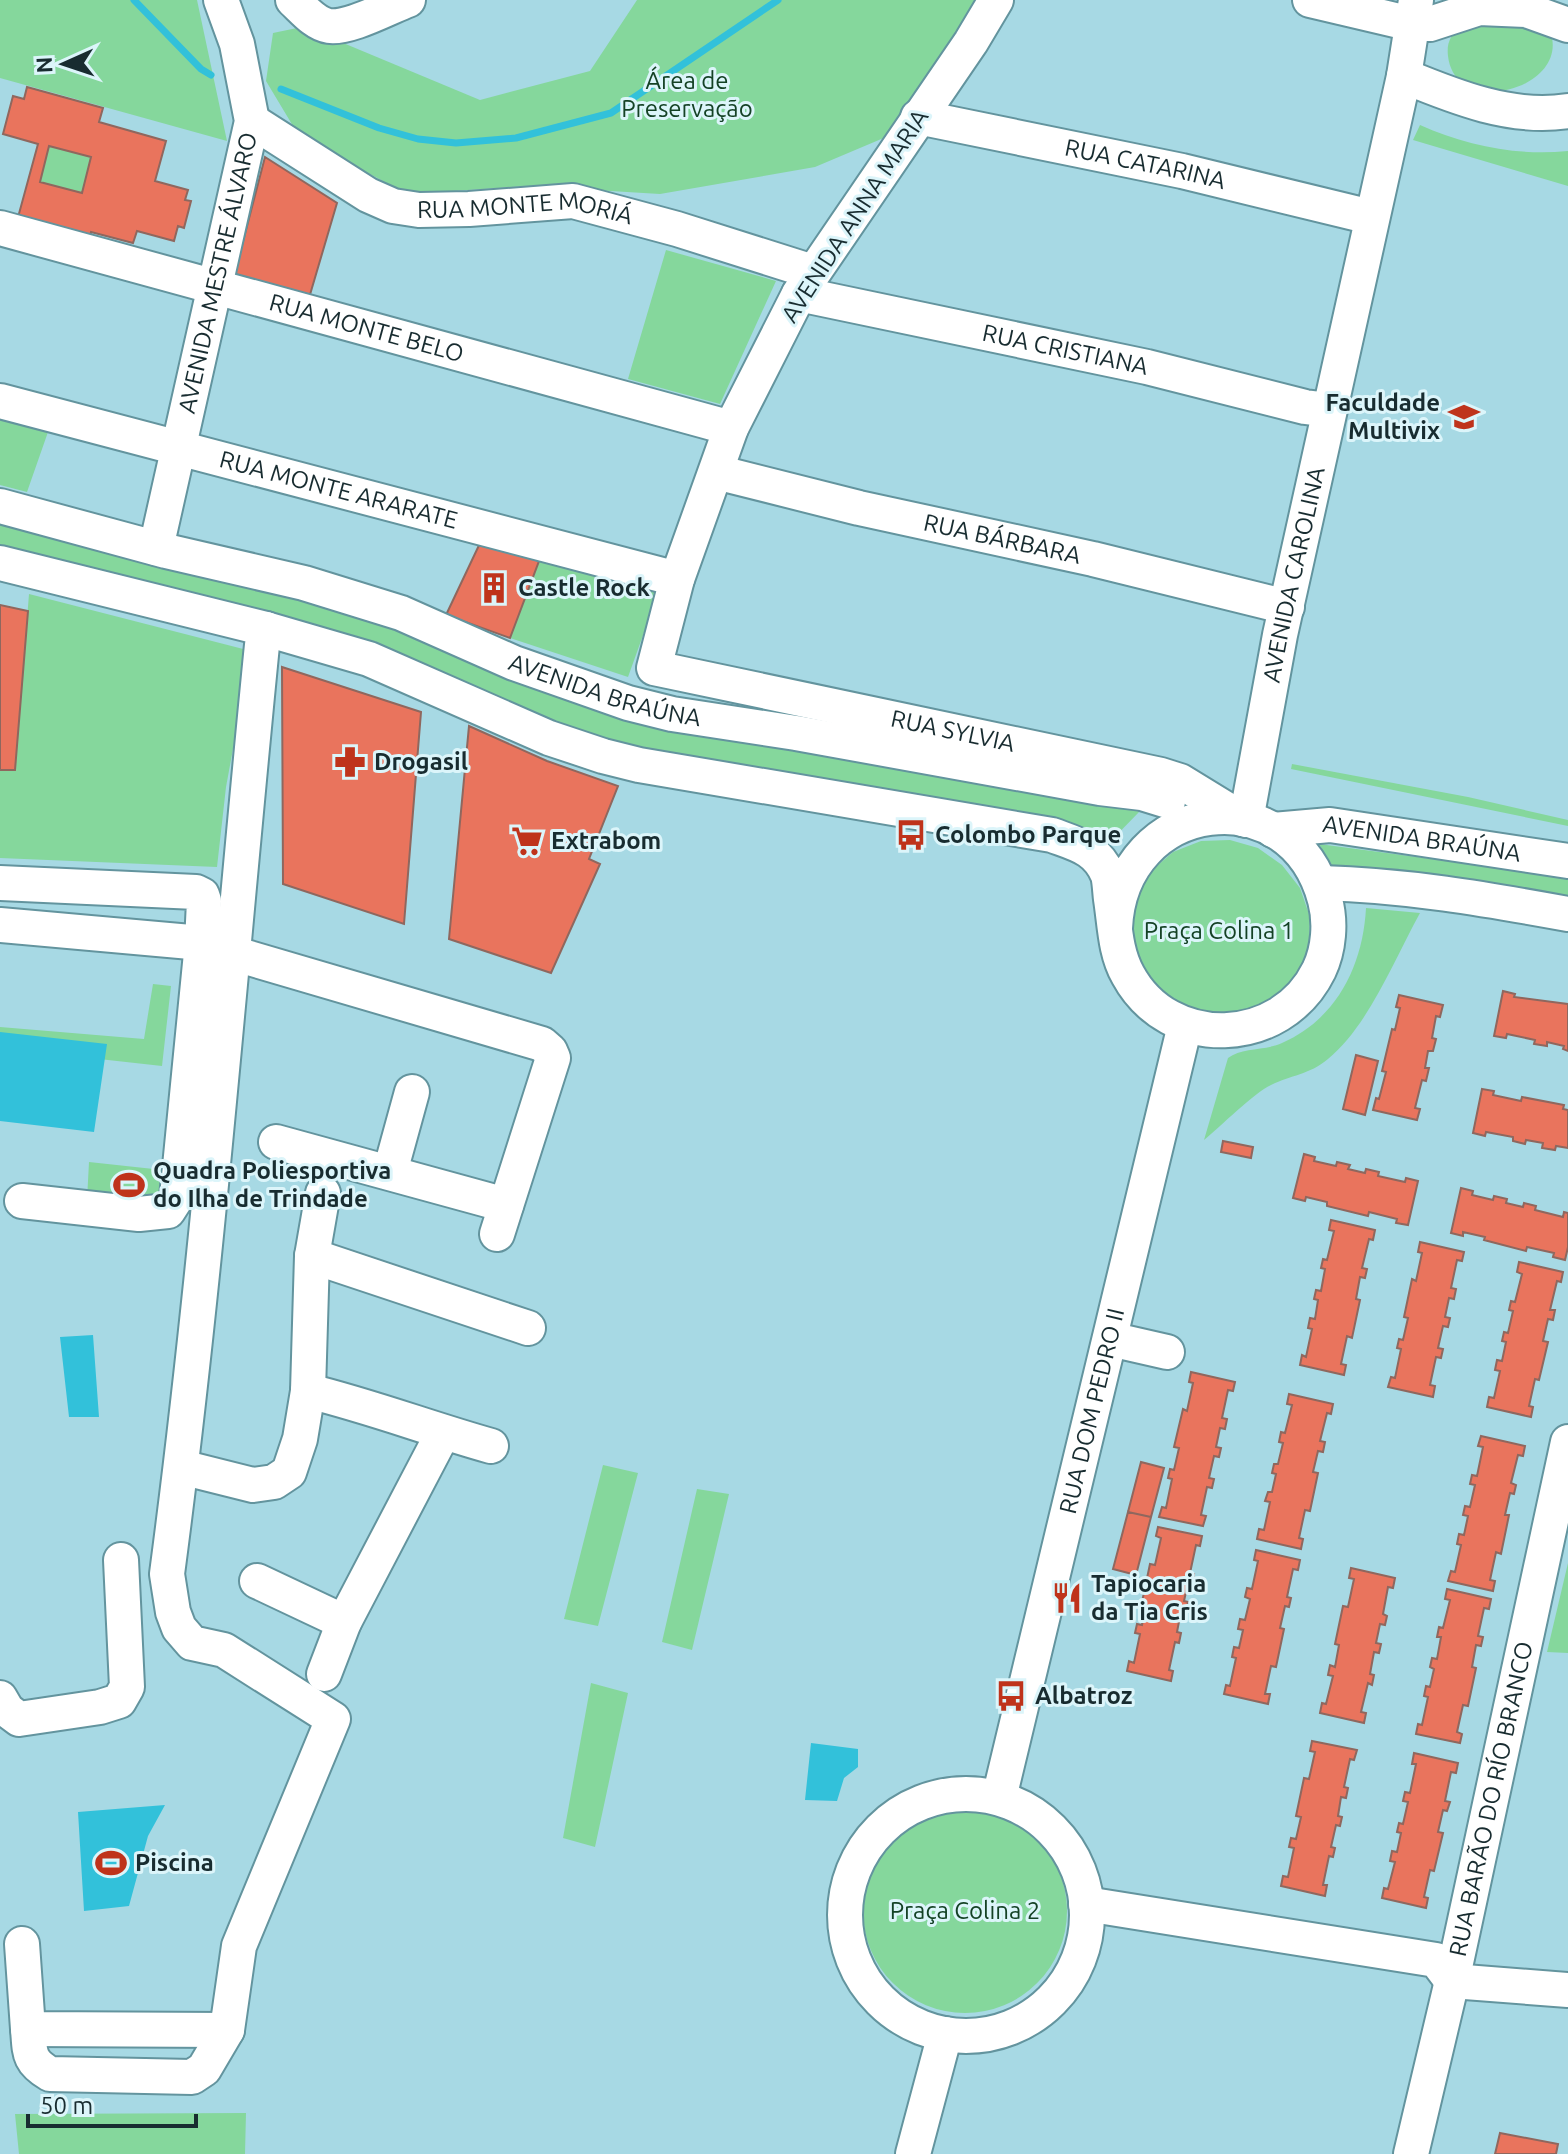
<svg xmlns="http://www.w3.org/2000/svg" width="1568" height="2154" font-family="Ubuntu,sans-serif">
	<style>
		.green { fill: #85d79c }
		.water { fill: #32c1da }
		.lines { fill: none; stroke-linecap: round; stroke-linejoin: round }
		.stream { stroke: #32c1da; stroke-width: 7 }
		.building { fill: #e9745d; stroke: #8f675e; stroke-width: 2; fill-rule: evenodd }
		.minor-casing { stroke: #63949e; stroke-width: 38 }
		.minor { stroke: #fff; stroke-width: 34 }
		.labels { text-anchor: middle; stroke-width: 6; stroke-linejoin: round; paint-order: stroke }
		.park-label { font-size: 24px; fill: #144225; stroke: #dcf5fa }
		.street-label { font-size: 24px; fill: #182c30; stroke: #dcf5fa }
		.poi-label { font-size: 24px; font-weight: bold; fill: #182c30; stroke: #dcf5fa; text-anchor: start }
	</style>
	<rect width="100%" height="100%" fill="#a7d9e4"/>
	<path class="green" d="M0 0H197L227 141 0 78Z
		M637 0H989L886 137 815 167 660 194 528 186 407 194 314 144 293 126 266 81 273 33 297 28 336 40 480 100 590 71Z
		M1483 13 1551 34C1568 90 1455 119 1448 56 1445 31 1465 24 1483 13Z
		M1420 125C1467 146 1517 156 1568 151V186L1413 140Z
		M49 146 91 157 82 193 40 182Z
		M666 250 776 281 720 404 628 379Z
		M0 418 48 432 27 492 0 485Z
		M0 520 241 583 327 608 404 632 572 703 668 729 864 761 1140 811 1104 848 631 748 0 549Z
		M539 561 660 588 628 677 510 638Z
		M29 594 251 651 226 787 217 867 0 858V770H15Z
		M1292 764 1468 797 1568 820V826L1291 769Z
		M1230 840 1258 848 1282 865 1300 888 1310 917 1309 948 1298 977 1252 1016 1192 1018 1144 981 1129 925 1135 896 1151 871 1173 852 1201 841Z
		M1319 844 1568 877V905L1335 870Z
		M1366 908 1420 913C1394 960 1369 1025 1328 1059 1309 1075 1291 1075 1271 1085 1254 1093 1221 1126 1204 1140L1228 1058C1242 1047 1265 1051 1282 1043 1337 1019 1363 965 1366 908Z
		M153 984 171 986 162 1066 0 1048V1027L144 1039Z
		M89 1162 172 1171 168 1206 87 1200Z
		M603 1465 638 1473 598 1626 564 1619Z
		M697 1489 729 1494 692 1650 662 1642Z
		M1568 1563V1653L1547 1652Z
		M591 1683 628 1693 595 1847 563 1838Z
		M863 1911a102 102 0 1 1 204 0a102 102 0 1 1-204 0Z
		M246 2113 245 2154H19L15 2114Z"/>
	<path class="water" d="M0 1032 107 1044 94 1132 0 1121Z
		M93 1335 99 1417H69L60 1337Z
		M811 1743 858 1749V1767L844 1778 837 1801 805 1800Z
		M165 1805 148 1836 129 1906 84 1911 78 1812Z"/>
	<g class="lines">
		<path class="stream" d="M134 0 201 69 211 75
			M281 89 379 128 418 139 456 143 516 138 611 113 778 0"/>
	</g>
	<path class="building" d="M27 87 103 108 99 122 166 141 155 181 188 190 185 200 191 201 184 228 178 226 174 241 137 231 133 243 91 232 89 241 17 221 38 144 3 134 13 96 24 99ZM49 146 91 157 82 193 40 182Z
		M265 157 337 203 309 298 234 276Z
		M481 541 539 561 510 638 446 615Z
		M0 605 28 611 15 770H0Z
		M282 667 421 712 404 924 283 884Z
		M469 726 547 761 618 786 589 859 600 864 551 973 449 939Z
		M1503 991 1515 994 1514 997 1568 1004V1051L1563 1049 1564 1046 1547 1042V1046L1534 1044 1535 1040 1507 1034 1506 1038 1494 1036Z
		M1399 995 1443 1005 1440 1017 1436 1016 1432 1038 1436 1039 1433 1051H1428L1425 1068H1429L1426 1081 1422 1080 1415 1108 1420 1109 1417 1120 1373 1110 1376 1098 1379 1099 1386 1072 1382 1071 1392 1029 1395 1030 1400 1008 1396 1007Z
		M1356 1055 1378 1061 1365 1115 1343 1109Z
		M1482 1089 1494 1091 1493 1095 1521 1101 1522 1097 1564 1105 1563 1109 1568 1110V1148L1556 1146 1555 1150 1542 1148 1543 1143 1526 1140 1525 1144 1513 1141V1137L1486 1132 1485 1136 1473 1133Z
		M1223 1141 1253 1147 1251 1158 1221 1152Z
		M1304 1154 1315 1157 1314 1161 1336 1166 1337 1162 1350 1165 1348 1169 1365 1173 1366 1169 1379 1172 1378 1176 1405 1182 1406 1178 1418 1181 1408 1225 1396 1223 1397 1219 1369 1212 1368 1216 1327 1206V1202L1306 1197 1305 1201 1293 1198Z
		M1461 1188 1473 1191 1472 1195 1493 1200 1494 1196 1507 1199 1506 1203 1523 1207 1524 1203 1536 1206 1535 1210 1563 1217 1564 1212 1568 1213V1247L1565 1260 1553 1257 1554 1253 1527 1247 1526 1251 1484 1240 1485 1237 1463 1232V1236L1451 1233Z
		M1331 1220 1375 1230 1373 1240 1369 1239 1362 1268 1367 1269 1365 1278 1360 1277 1356 1299 1360 1300 1352 1338 1347 1336 1341 1364 1346 1365 1344 1375 1300 1365 1302 1355 1306 1357 1312 1329 1308 1328 1310 1318 1315 1319 1318 1300 1314 1299 1316 1290 1321 1291 1325 1269 1321 1268 1323 1259 1327 1260 1334 1231 1329 1230Z
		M1420 1242 1464 1252 1462 1261 1457 1260 1451 1288 1456 1289 1454 1299 1449 1298 1445 1317 1450 1318 1448 1327 1443 1326 1438 1348 1443 1349 1441 1358 1436 1357 1430 1385 1435 1386 1433 1397 1388 1387 1391 1377 1395 1378 1401 1349 1397 1348 1399 1339 1403 1340 1408 1318 1404 1317 1412 1279 1416 1281 1422 1253 1418 1252Z
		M1519 1262 1563 1272 1561 1282 1557 1281 1550 1310H1555L1553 1320 1548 1319 1543 1341 1548 1342 1539 1380 1535 1379 1529 1406 1533 1407 1531 1417 1487 1407 1489 1397 1494 1398 1500 1371 1495 1370 1497 1360 1502 1361 1506 1342 1502 1341 1504 1332 1508 1333 1513 1311 1509 1310 1511 1301 1515 1302 1522 1274 1517 1272Z
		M1191 1372 1235 1382 1233 1391 1228 1390 1222 1418 1227 1419 1225 1429 1220 1428 1216 1447 1221 1448 1219 1457 1214 1456 1209 1478 1214 1479 1212 1488 1207 1487 1201 1515 1206 1516 1203 1526 1159 1517 1162 1507 1166 1508 1172 1479 1168 1478 1170 1469 1174 1470 1179 1448 1174 1447 1183 1409 1187 1411 1193 1383 1189 1382Z
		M1289 1394 1333 1404 1331 1414 1327 1413 1320 1441 1325 1442 1323 1452 1318 1451 1313 1472 1318 1473 1310 1511 1305 1510 1299 1538 1303 1539 1301 1549 1257 1539 1259 1529 1264 1530 1270 1502 1265 1501 1268 1492H1272L1276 1474 1272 1473 1274 1464H1278L1283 1443 1279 1442 1281 1432 1285 1433 1292 1405 1287 1404Z
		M1481 1436 1525 1446 1523 1456 1518 1455 1511 1483 1516 1485 1514 1494 1510 1493 1505 1515H1509L1501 1554 1496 1552 1490 1580 1495 1581 1493 1591 1448 1581 1451 1571 1455 1572 1461 1545 1457 1544 1459 1534 1464 1535 1468 1516 1463 1515 1465 1506 1470 1507 1475 1485 1470 1484 1472 1475 1477 1476 1483 1447 1478 1446Z
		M1141 1462 1164 1468 1151 1517 1128 1512Z
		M1128 1512 1151 1517 1136 1575 1113 1569Z
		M1158 1527 1202 1536 1200 1546 1196 1545 1190 1573 1194 1574 1192 1584 1188 1583 1184 1601 1188 1602 1186 1612 1181 1611 1177 1632 1181 1633 1179 1643 1175 1642 1169 1670 1173 1671 1171 1681 1127 1671 1129 1661 1134 1663 1140 1634 1135 1633 1137 1624 1142 1625 1146 1603 1142 1602 1150 1564 1155 1565 1161 1538 1156 1536Z
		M1256 1550 1300 1560 1298 1570 1293 1569 1287 1597 1291 1598 1289 1607 1285 1606 1280 1628 1284 1629 1276 1667 1271 1666 1265 1694H1270L1268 1704 1224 1694 1226 1685 1230 1686 1236 1658 1232 1657 1234 1647 1239 1648 1243 1630 1238 1629 1240 1619 1245 1620 1250 1599 1245 1597 1247 1588 1252 1589 1258 1561 1254 1560Z
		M1351 1568 1395 1578 1393 1588 1388 1587 1383 1614 1387 1616 1385 1625 1380 1624 1376 1643 1381 1644 1379 1653 1374 1652 1370 1674 1374 1675 1372 1685 1368 1683 1361 1712 1366 1713 1364 1723 1320 1713 1322 1703 1326 1704 1333 1676 1328 1675 1330 1665 1335 1667 1339 1645 1335 1644 1343 1606 1348 1607 1354 1579 1349 1578Z
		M1447 1589 1491 1599 1489 1609 1484 1608 1478 1636 1483 1637 1481 1646 1476 1645 1472 1667 1476 1668 1468 1706 1463 1705 1457 1732 1462 1734 1460 1743 1416 1734 1418 1724 1422 1725 1428 1697 1424 1696 1426 1686 1430 1687 1434 1669 1430 1667 1432 1658 1437 1659 1441 1637H1437L1439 1627 1443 1628 1450 1600 1445 1599Z
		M1312 1741 1357 1750 1354 1760 1350 1759 1344 1787 1348 1788 1346 1798 1341 1797 1338 1816 1342 1817 1340 1826 1336 1825 1331 1847 1335 1848 1333 1857 1329 1856 1323 1885H1327L1325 1896 1281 1886 1283 1876 1288 1877 1294 1848 1289 1847 1291 1838 1296 1839 1301 1817 1296 1816 1304 1778 1309 1779 1315 1752 1310 1751Z
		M1414 1753 1458 1763 1456 1773 1451 1772 1445 1801 1450 1802 1447 1811 1443 1810 1438 1832 1443 1833 1434 1871 1430 1870 1424 1897 1428 1898 1426 1908 1382 1898 1384 1888 1388 1889 1395 1862 1390 1861 1392 1851 1397 1852 1401 1833 1397 1832 1399 1823 1403 1824 1408 1802 1403 1801 1405 1792 1410 1793 1416 1764H1412Z
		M1500 2133 1558 2144 1556 2154H1495Z"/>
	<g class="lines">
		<defs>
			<g id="minor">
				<path d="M293 0C303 9 315 24 329 26 349 29 389 7 408 0"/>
				<path id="s1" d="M996 0 971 42 799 294 731 428 677 579 654 668 1161 775 1180 781 1242 819"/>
				<path d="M1310 0 1412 24H1430L1479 8 1526 10 1568 25"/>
				<path d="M1404 76C1455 97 1512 120 1568 111"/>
				<path id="s2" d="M918 117 1182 171 1371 217"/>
				<path id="s3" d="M252 121 368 195 393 206 419 210 469 209 573 201 677 229 813 272"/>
				<path id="s4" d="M0 228 731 428"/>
				<path id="s5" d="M799 294 1147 367 1305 407 1329 410"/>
				<path id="s6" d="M0 401 677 579"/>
				<path id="s7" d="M716 472 859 508 1093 559 1287 607"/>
				<path id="s8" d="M0 506 166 551 304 583 401 613 514 663 628 703 672 714 796 733 1100 788 1142 793 1168 801"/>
				<path id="s9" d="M156 548 252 121 237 44 221 0"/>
				<path d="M0 563 266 629 369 659 549 738 603 756 639 765 1052 835C1076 844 1097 848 1108 875 1110 882 1110 892 1111 899 1115 925 1115 952 1128 975 1169 1051 1281 1048 1319 970 1329 949 1331 922 1325 900 1292 775 1121 797 1115 928"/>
				<path id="s10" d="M1246 820 1280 635 1404 76 1416 0"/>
				<path id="s11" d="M1273 830 1330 825 1568 861"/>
				<path d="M0 883 196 892 202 895 204 901 202 943 177 1197 168 1211 139 1214 22 1201"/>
				<path d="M1321 883C1404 885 1486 899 1568 914"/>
				<path d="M0 925 202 943"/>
				<path d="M232 953 542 1044 550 1051 553 1058 497 1234"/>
				<path d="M276 1142 506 1205"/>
				<path d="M390 1172 412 1092"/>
				<path d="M312 1256 528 1328"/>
				<path d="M1110 1339 1167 1352"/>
				<path d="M308 1391C370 1406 430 1429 491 1446"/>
				<path d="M181 1467 253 1485 274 1482 289 1472 300 1439 308 1391 312 1256 323 1193"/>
				<path d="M257 1581 344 1622"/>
				<path d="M324 1674 344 1622 443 1433"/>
				<path d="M0 1698 7 1710 19 1719 100 1707 119 1701 127 1687 121 1560"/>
				<circle cx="966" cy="1915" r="121"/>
				<path id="s12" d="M999 1798 1185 1025"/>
				<path d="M1086 1904 1436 1960 1452 1981 1568 1990"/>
				<path d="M22 1944 28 2029 227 2030 239 1946 333 1719 224 1650 192 1643 179 1628 173 1612 167 1574C208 1265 231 955 262 645L266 629"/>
				<path d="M28 2029C30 2053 28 2061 50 2074L192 2077 204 2069 227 2030"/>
				<path d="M913 2154 945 2034"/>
				<path id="s13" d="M1411 2154 1452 1981 1568 1442"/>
			</g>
		</defs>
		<use href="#minor" class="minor-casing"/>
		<use href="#minor" class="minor"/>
	</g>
	<defs>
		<symbol id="university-bare" viewBox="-9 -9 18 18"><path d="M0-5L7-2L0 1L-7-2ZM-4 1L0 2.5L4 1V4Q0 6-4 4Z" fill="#bf331b" stroke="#dcf5fa" stroke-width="2.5" paint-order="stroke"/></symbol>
		<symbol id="building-bare" viewBox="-9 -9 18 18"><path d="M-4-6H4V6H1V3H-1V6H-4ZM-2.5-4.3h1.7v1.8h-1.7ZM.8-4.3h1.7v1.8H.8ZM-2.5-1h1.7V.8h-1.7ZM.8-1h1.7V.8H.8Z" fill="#bf331b" stroke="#dcf5fa" stroke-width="2.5" paint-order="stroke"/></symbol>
		<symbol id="pharmacy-bare" viewBox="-9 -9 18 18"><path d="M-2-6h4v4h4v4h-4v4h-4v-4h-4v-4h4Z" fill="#bf331b" stroke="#dcf5fa" stroke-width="2.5" paint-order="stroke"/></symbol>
		<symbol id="bus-bare" viewBox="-9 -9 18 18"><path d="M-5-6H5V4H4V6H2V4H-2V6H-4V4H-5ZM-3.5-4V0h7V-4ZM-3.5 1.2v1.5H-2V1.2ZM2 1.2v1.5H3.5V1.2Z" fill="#bf331b" stroke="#dcf5fa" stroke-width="2.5" paint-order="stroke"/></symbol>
		<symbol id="supermarket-bare" viewBox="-9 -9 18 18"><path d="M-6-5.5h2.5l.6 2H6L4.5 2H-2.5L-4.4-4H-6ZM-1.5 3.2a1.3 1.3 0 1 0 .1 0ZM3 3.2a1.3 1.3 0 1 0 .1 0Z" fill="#bf331b" stroke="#dcf5fa" stroke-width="2.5" paint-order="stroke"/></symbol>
		<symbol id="stadium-bare" viewBox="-9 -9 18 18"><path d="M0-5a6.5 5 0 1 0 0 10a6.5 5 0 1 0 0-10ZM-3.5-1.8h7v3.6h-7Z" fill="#bf331b" stroke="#dcf5fa" stroke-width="2.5" paint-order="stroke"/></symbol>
		<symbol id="restaurant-bare" viewBox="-9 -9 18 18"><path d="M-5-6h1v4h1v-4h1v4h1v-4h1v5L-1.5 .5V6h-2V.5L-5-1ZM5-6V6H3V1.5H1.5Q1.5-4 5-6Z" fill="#bf331b" stroke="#dcf5fa" stroke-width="2.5" paint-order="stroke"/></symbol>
	</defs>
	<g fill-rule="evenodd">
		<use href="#university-bare" x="1442" y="395" width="44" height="44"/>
		<use href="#building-bare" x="472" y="566" width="44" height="44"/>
		<use href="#pharmacy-bare" x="328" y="740" width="44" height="44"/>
		<use href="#bus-bare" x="889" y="813" width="44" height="44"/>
		<use href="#supermarket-bare" x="505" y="819" width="44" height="44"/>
		<use href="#stadium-bare" x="107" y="1163" width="44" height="44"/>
		<use href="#restaurant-bare" x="1045" y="1576" width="44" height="44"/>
		<use href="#bus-bare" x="989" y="1674" width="44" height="44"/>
		<use href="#stadium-bare" x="89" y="1841" width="44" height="44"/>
	</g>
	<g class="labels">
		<g class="park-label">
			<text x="687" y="89">Área de<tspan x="687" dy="28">Preservação</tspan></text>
			<text x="1219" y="939">Praça Colina 1</text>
			<text x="965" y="1919">Praça Colina 2</text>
		</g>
		<g class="street-label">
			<text dy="8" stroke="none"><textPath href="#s2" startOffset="232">RUA CATARINA</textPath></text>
			<text dy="8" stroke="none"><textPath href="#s3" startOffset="298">RUA MONTE MORIÁ</textPath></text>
			<text transform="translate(855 216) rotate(-57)" y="8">AVENIDA ANNA MARIA</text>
			<text dy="8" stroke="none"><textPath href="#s9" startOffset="282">AVENIDA MESTRE ÁLVARO</textPath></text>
			<text dy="8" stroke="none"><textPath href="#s4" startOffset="380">RUA MONTE BELO</textPath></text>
			<text dy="8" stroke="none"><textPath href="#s5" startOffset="272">RUA CRISTIANA</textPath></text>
			<text dy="8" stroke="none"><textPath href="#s6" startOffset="350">RUA MONTE ARARATE</textPath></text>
			<text dy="8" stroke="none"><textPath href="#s7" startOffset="294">RUA BÁRBARA</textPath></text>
			<text dy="8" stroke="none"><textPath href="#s10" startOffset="250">AVENIDA CAROLINA</textPath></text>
			<text dy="8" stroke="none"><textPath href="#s8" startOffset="634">AVENIDA BRAÚNA</textPath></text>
			<text dy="8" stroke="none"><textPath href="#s1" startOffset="1062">RUA SYLVIA</textPath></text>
			<text dy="8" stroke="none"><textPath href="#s11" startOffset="150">AVENIDA BRAÚNA</textPath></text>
			<text dy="8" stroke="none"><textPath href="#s12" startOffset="398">RUA DOM PEDRO II</textPath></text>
			<text dy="8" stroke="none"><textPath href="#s13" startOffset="364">RUA BARÃO DO RÍO BRANCO</textPath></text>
		</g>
		<g class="poi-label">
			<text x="1440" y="411" text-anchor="end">Faculdade<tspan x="1440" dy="28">Multivix</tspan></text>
			<text x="518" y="596">Castle Rock</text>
			<text x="374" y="770">Drogasil</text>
			<text x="935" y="843">Colombo Parque</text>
			<text x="551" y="849">Extrabom</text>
			<text x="153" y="1179">Quadra Poliesportiva<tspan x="153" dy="28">do Ilha de Trindade</tspan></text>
			<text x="1091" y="1592">Tapiocaria<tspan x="1091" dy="28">da Tia Cris</tspan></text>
			<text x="1035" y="1704">Albatroz</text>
			<text x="135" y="1871">Piscina</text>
		</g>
	</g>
	<g transform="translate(64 64) rotate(267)" stroke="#dcf5fa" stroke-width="6" paint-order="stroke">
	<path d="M0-6L14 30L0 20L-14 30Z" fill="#182c30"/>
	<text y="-12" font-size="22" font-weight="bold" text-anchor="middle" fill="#182c30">N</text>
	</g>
	<path d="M28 2114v12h168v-12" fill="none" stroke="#182c30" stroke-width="4"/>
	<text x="40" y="2114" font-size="24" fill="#182c30" stroke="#dcf5fa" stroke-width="6" paint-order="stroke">50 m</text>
</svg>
